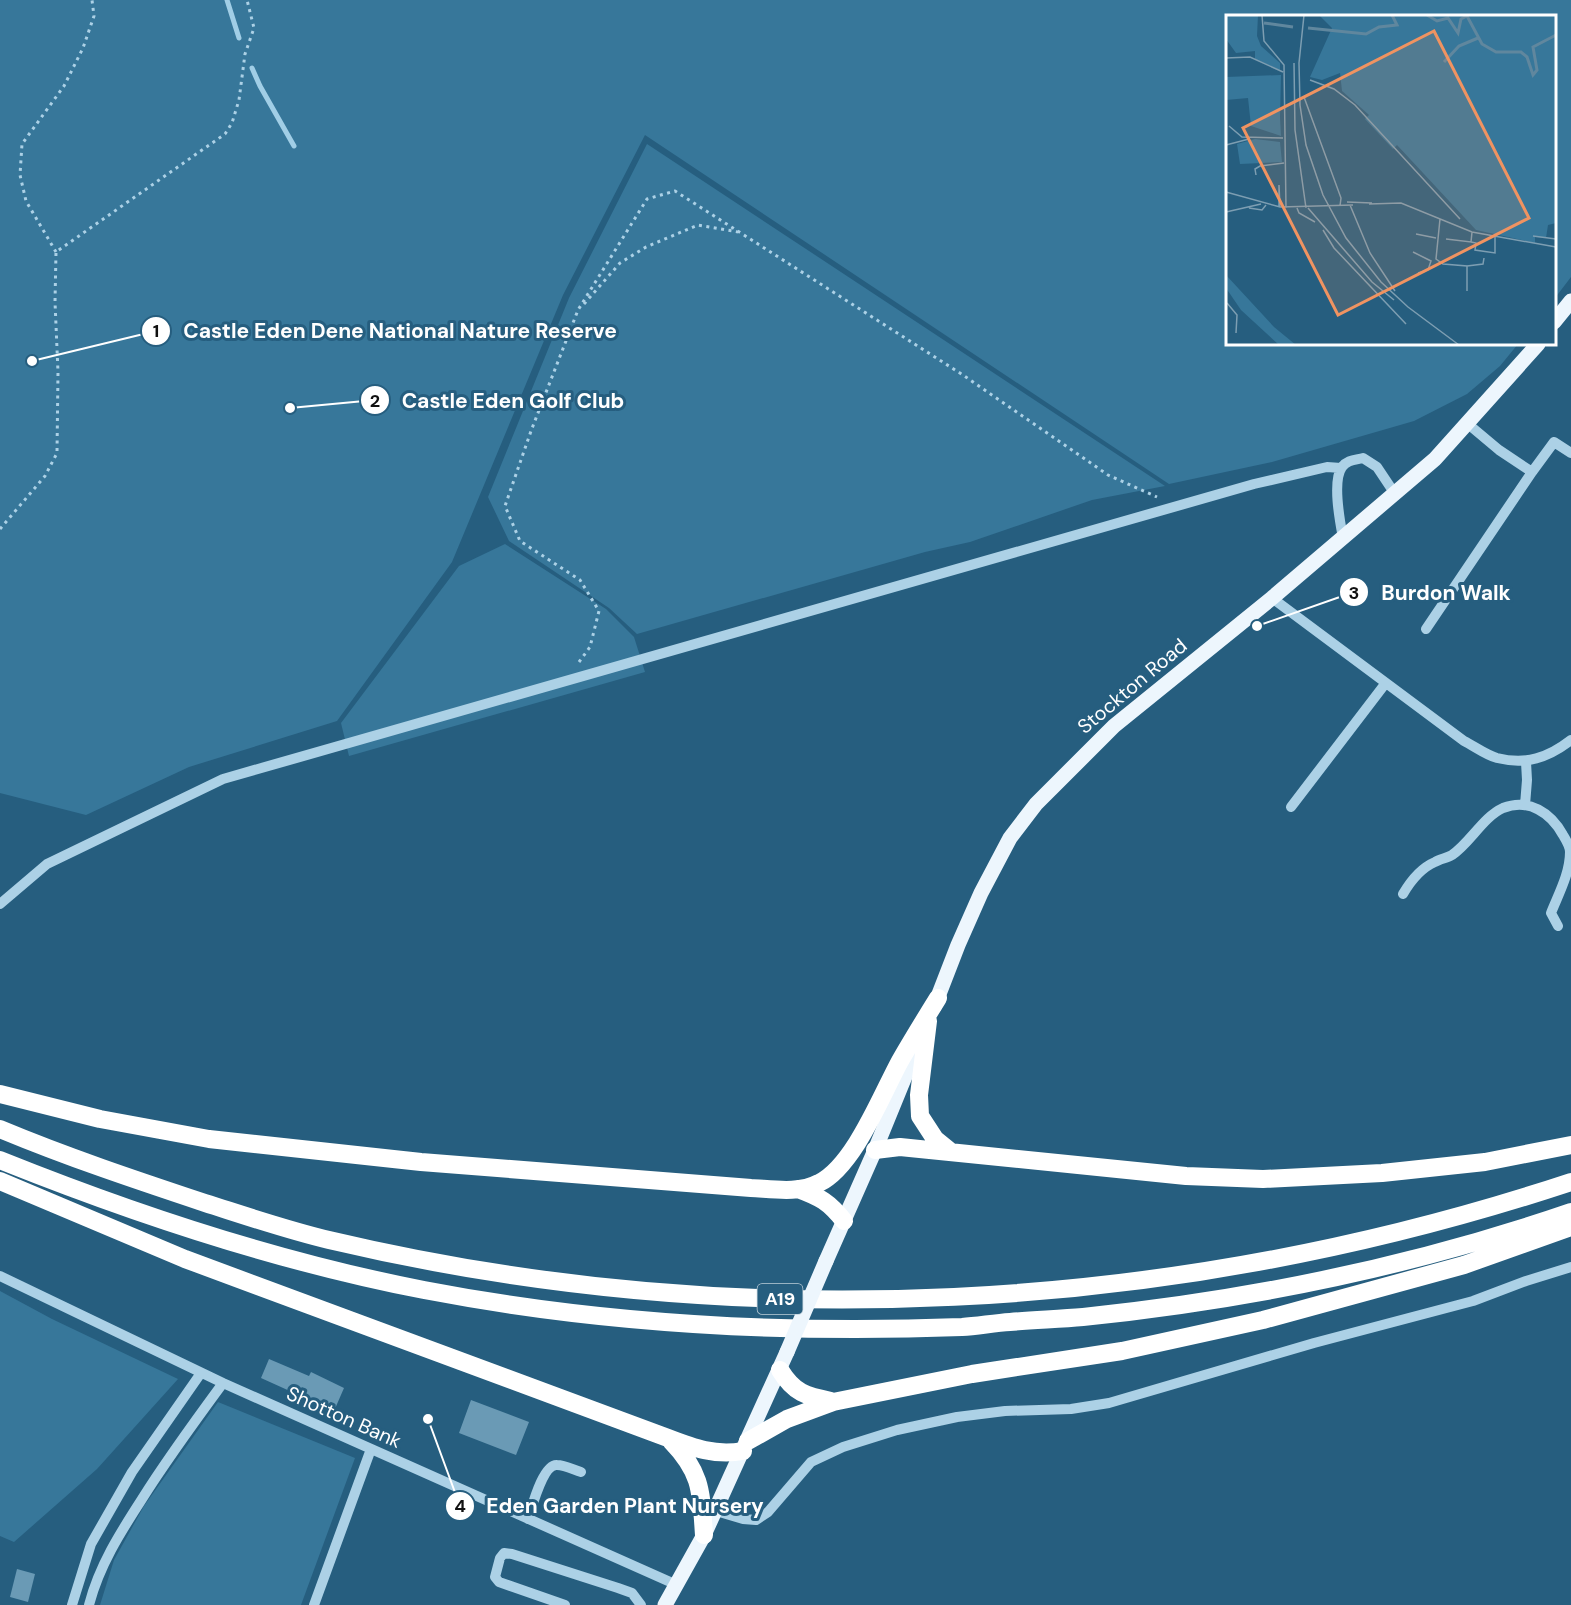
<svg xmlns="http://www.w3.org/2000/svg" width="1571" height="1605" font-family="'DM Sans',sans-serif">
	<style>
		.green { fill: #37779a }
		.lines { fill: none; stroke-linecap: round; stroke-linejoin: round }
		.stream { stroke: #a1cee6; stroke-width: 5 }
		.building { fill: #6a9ab5 }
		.path { stroke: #acd1e6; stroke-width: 3; stroke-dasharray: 3 4.5; stroke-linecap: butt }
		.minor { stroke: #acd1e6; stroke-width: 10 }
		.major { stroke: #edf6fd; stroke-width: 15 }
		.highway { stroke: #fff; stroke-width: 18 }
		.major-bridge { stroke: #edf6fd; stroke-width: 15 }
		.labels { text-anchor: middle; stroke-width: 6; stroke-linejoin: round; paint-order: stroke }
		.shield { fill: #265e7f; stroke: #becfd9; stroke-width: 1.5 }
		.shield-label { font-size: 18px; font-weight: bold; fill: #fff }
		.street-label { font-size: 20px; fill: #fff; stroke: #265e7f }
		.inset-river { fill: none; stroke: #60879e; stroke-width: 3 }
		.inset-road { fill: none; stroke: #7d9eb2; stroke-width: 1.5 }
		.view { fill: #f09361; fill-opacity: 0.15; stroke: #f09361; stroke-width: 3 }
		.inset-edge { fill: none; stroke: #fff; stroke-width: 3 }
		.leader { fill: none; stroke: #fff; stroke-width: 2 }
		.callout-dot { fill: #fff; stroke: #265e7f; stroke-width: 2 }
		.mark-label { font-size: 18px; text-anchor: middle; font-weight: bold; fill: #111 }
		.callout-label { font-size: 21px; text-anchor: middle; font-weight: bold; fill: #fff; stroke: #265e7f; stroke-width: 6; stroke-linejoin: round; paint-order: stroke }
	</style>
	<rect width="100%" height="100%" fill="#265e7f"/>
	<path class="green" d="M0 0H1571V277L1555 298 1554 16H1228V344H1518L1500 366 1467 394 1414 421 1272 462 1169 484 645 135 563 295 452 562 337 721 189 767 86 815 0 793Z
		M647 144 1165 486 1092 500 970 542 925 552 637 634 609 608 509 541 488 497 569 298Z
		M505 544 606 609 634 637 645 672 349 756 341 723 459 566Z
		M0 1291 52 1319 178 1379 97 1469 14 1542 0 1536Z
		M218 1402 355 1458 301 1605H100L114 1560 144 1506Z"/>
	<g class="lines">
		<path class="stream" d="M227 0 239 38
			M252 68 260 86 294 146"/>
	</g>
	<path class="building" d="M269 1359 309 1376 311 1372 344 1388 334 1411 261 1378Z
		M471 1400 529 1422 516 1455 459 1433Z
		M17 1569 35 1574 28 1602 10 1597Z"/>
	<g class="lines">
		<path class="path" d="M56 252 26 201 20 175 22 144 64 86 83 48 94 16 92 0
			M584 304 620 263 646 247 698 225 738 232
			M0 529 45 476 57 453 58 372 55 302 56 252 225 134 232 123 239 100 245 54 254 28 247 0
			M579 662 590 647 599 611 580 580 520 541 505 506 531 431 578 310 647 199 675 191 963 375 1108 475 1157 497"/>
		<path class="minor" d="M1532 472 1554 442 1571 453
			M1343 538C1340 522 1332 481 1342 467 1347 460 1355 460 1363 458L1377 467 1395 494
			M1272 598 1464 741C1474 746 1486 755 1497 758 1526 765 1548 758 1571 740
			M1426 629 1532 472 1499 450 1468 424
			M1525 805 1527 780 1526 762
			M1291 807 1385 684
			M1403 894C1410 882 1421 868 1435 862 1440 859 1447 858 1452 855 1470 843 1483 817 1503 808 1529 798 1551 813 1563 835 1566 840 1570 846 1570 852 1570 873 1559 893 1551 913L1558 926
			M0 904 47 864 223 779 1254 484 1327 467 1341 468
			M0 1276 223 1383 677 1585
			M716 1511 743 1519 756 1520 768 1512 811 1462 843 1447 897 1430 957 1417 1005 1411 1071 1409 1109 1403 1314 1343 1473 1301 1526 1281 1571 1267
			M528 1519C532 1507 543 1464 557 1465 565 1465 574 1470 581 1472
			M72 1605 91 1544 132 1472 201 1373
			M89 1605C99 1566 120 1533 142 1499 167 1459 195 1421 223 1383
			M314 1605 371 1449
			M565 1605 499 1582 495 1577 500 1558 504 1553 512 1554 618 1588 632 1593 641 1605"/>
		<path class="major" d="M1554 322 1571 301
			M934 1007 958 945 981 893 1010 838 1036 804 1114 726 1272 598 1435 459 1538 344
			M826 1261 875 1150 922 1035
			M665 1605 704 1535 787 1352"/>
		<path class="highway" d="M928 1021 919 1095 920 1116 935 1139 951 1152
			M0 1094 100 1119 209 1139 421 1162 751 1188C772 1189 799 1194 819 1183 854 1166 881 1096 900 1061 912 1040 925 1019 938 998
			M0 1129C67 1157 136 1180 205 1203 246 1216 287 1230 329 1240 739 1337 1172 1314 1571 1182
			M875 1150 900 1147 1186 1176 1263 1179 1382 1173 1485 1162 1571 1145
			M0 1160C137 1215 279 1262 424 1290 601 1324 782 1334 962 1327 978 1326 994 1323 1010 1322 1034 1320 1059 1319 1083 1317 1248 1300 1414 1266 1571 1212
			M0 1181 185 1259 668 1438C694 1448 715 1456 743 1451
			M798 1189C820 1197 829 1202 844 1221
			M780 1370C794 1393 806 1396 831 1401
			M671 1441C702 1473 701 1492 704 1535
			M748 1441 787 1419 833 1402 972 1374 1122 1351 1263 1320 1464 1265 1571 1227"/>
		<path class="major-bridge" d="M787 1352 826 1261"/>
	</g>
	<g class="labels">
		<rect class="shield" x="757.5" y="1284" width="45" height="30" rx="4.5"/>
		<g class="shield-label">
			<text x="780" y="1305">A19</text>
		</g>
		<g class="street-label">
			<text transform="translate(1132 686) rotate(-40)" y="7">Stockton Road</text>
			<text transform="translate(344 1417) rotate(24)" y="7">Shotton Bank</text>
		</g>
	</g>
	<g transform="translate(1226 15)">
		<rect width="330" height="330" fill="#265e7f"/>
		<path d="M0 0H32L31 21 35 31 54 48V55L29 44V36L10 38 0 24ZM93 0H330V208L322 210 320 223 309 222V228L250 215 171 130 167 134 139 104 143 100 116 76 114 58 96 65 84 62 106 13ZM55 60 54 102 55 121 25 111 22 83 0 85V62ZM29 124 54 127 56 147 14 149 11 129ZM0 260 48 312 70 330H53L15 295 0 273Z" fill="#37779a"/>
		<path class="inset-river" d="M201 0 211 6 222 3 232 18 235 4 241 1 256 29 270 37H295L301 42 307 60 311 55 307 32 330 20M38 8 67 12M82 13 140 19 153 12 171 10 166 0M218 47 233 31 252 23"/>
		<path class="inset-road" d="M36 0 38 26 58 50 60 193M78 0 73 48 74 90 80 130 97 180 120 223 155 267 182 292 233 330M0 43 24 42 57 57M68 48 69 115 80 193M84 65 108 74 129 90 234 204M78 82 115 183 114 191M3 111 16 122 57 123M0 130 23 124M30 160 29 154 34 151 58 148M53 170V192M53 170 54 192M0 177 54 192 127 190M121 187 146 188M143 189 175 188 246 217 330 232M124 190 144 238 169 276M23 193 36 195 40 190M71 193 73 198 89 207M82 193 146 267 168 285M0 197 35 189M214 204 210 244 217 249 241 251V276M97 215 108 233 180 309M190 219 210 223M307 221 330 224M220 224 245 227 246 217M245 227 250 228 249 235 269 238V222M187 237 205 246 202 255 192 258M241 251 257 249 258 243M1 288 11 300 10 318"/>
		<path class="view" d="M208 16 303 203 112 300 17 113Z"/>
		<rect width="330" height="330" class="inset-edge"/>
	</g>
	<path class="leader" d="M32 361L156 331M290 408L375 400M1257 626L1354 592M428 1419L460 1506"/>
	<g class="callout-dot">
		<circle cx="32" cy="361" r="6"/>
		<circle cx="290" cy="408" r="6"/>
		<circle cx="1257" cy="626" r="6"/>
		<circle cx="428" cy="1419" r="6"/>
		<circle cx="156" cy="331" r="15"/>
		<circle cx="375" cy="400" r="15"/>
		<circle cx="1354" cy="592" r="15"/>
		<circle cx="460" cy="1506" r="15"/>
	</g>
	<g class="mark-label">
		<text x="156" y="337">1</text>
		<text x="375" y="407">2</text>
		<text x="1354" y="599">3</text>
		<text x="460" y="1512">4</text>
	</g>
	<g class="callout-label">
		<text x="400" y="338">Castle Eden Dene National Nature Reserve</text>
		<text x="513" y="408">Castle Eden Golf Club</text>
		<text x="1446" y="600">Burdon Walk</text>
		<text x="625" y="1513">Eden Garden Plant Nursery</text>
	</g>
</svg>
